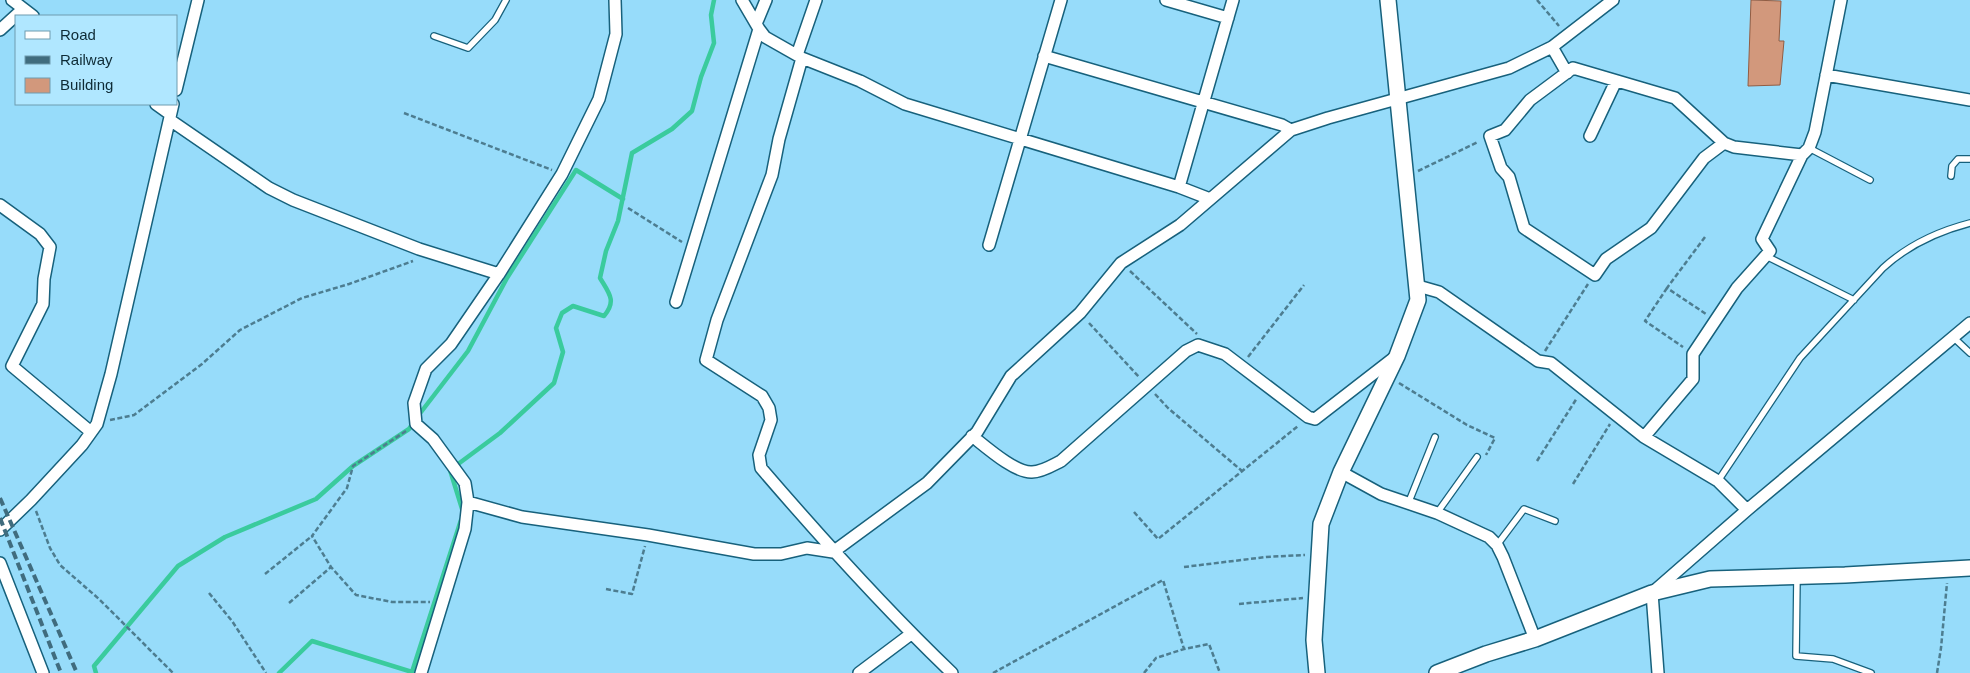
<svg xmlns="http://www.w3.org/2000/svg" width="1970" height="673" font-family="Helvetica,sans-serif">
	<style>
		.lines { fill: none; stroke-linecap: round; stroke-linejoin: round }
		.stream { stroke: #3acb9d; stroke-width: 4.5 }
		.building { fill: #d2987c; stroke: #925c42 }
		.service-casing { stroke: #17617c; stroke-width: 8 }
		.minor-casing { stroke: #17617c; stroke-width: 14 }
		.tertiary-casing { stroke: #17617c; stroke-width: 18 }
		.path { stroke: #4d7d90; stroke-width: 2.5; stroke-dasharray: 5 2.5; stroke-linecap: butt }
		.service { stroke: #fff; stroke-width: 5.5 }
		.minor { stroke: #fff; stroke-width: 11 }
		.tertiary { stroke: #fff; stroke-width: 15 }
		.rail { stroke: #406c7e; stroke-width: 4; stroke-dasharray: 8 4; stroke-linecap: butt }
	</style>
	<rect width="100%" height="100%" fill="#97dcfa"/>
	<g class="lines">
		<path class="stream" d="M418 416 468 351 507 278 576 170 623 199
			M463 512 450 470 500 433 554 383 563 352 556 328 562 313 573 306 604 316C617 301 609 293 600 278L606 251 618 221 632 153 672 129 692 111 701 77 714 43 711 15 714 0
			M96 673 94 666 178 566 225 537 316 499 353 466 409 429 413 423
			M279 673 312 641 412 672 461 520"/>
	</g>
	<path class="building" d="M1751 0 1781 1 1779 41H1784L1780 85 1748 86Z"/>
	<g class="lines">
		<defs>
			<path id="service" d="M434 36 468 48 495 20 506 0
				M1809 148 1870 180
				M1951 176 1952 166 1958 159H1970
				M1766 256 1854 300
				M1954 338 1970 353
				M1718 481 1800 358 1883 268C1907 246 1939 231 1970 223
				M1408 504 1435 437
				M1437 513 1477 457
				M1497 545 1524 509 1555 521
				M1797 576 1796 656 1833 659 1871 673"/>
			<path id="minor" d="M12 0 33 16
				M742 0 759 29 765 37 802 58 860 81 905 104 1179 187 1210 199
				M1166 0 1228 18
				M756 24 766 0
				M0 30 23 9
				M1552 47 1567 73
				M797 55 816 0
				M1044 56 1282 125 1291 130
				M802 58 779 139 772 175 717 320 706 360 762 396 769 408 771 420 759 455 761 468C822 539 884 608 952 673
				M1826 75 1970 100
				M176 90 198 0
				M156 104 170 114
				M170 120 269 188 293 200 419 249 499 274
				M1590 136 1616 81
				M1724 143 1704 158 1651 228 1606 259 1595 275 1524 228 1509 177 1501 168 1490 136 1505 130 1530 100 1573 68 1675 98 1724 143 1734 147 1802 155 1809 148 1815 132 1841 0
				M1179 187 1233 0
				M0 205 40 234 50 247 44 279 43 304 12 366 91 432
				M989 245 1061 0
				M1418 286 1439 292 1538 361 1551 363 1644 437 1718 481 1747 510
				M676 302 759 29
				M972 436C986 447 1015 473 1032 472 1042 472 1053 465 1061 461L1186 351 1198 345 1225 354 1308 417 1315 419 1395 357
				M1644 437 1693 379V354L1737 288 1770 251 1762 239 1802 155
				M1341 472 1381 494 1437 513 1489 537 1497 545 1503 557 1535 639
				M468 502 522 517 648 535 754 554H781L807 548 833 552 927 483 977 432 1011 376 1080 313 1121 263 1180 225 1291 130 1328 118 1509 68 1552 47 1613 0
				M0 530 31 500 82 445 97 424 111 374 173 104
				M0 563 43 673
				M421 673 465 529 468 502 465 483 433 439 416 424 414 403 426 369 451 344 499 274 562 174 599 99 616 34 615 0
				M859 673 911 634
				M1658 673 1652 593 1747 510 1970 323"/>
			<path id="tertiary" d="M1317 673 1314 640 1321 524 1341 472 1397 356 1418 300 1388 0
				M1437 673 1486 654 1535 639 1652 593 1710 579 1845 575 1970 568"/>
		</defs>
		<use href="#service" class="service-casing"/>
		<use href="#minor" class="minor-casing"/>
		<use href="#tertiary" class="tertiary-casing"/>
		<path class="path" d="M1537 0 1559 26
			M404 113 552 170
			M1418 171 1478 142
			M628 208 682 242
			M1705 237 1667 288 1706 314
			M1130 271 1197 334
			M1667 288 1645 321 1683 347
			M1089 323 1139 377
			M1545 351 1588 284
			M1248 357 1304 285
			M1399 383 1467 425 1495 438 1486 455
			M1155 394 1168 408 1242 471
			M110 420 134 415 202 364 240 330 302 298 349 284 413 261
			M406 431 353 466 347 488 312 536 331 567 356 595 392 602H430
			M1537 461 1577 398
			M1573 484 1610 424
			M36 511 50 548 60 565 99 599 173 673
			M1134 512 1158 539 1298 426
			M1184 567 1266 557 1305 555
			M265 574 312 536
			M606 589 632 594 645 546
			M209 593 232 621 266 673
			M289 603 331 567
			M1239 604 1303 598
			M993 673 1163 580 1184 649 1209 644 1220 673
			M1144 673 1156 658 1184 649
			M1937 673 1941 648 1947 583"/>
		<use href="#service" class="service"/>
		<use href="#minor" class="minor"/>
		<use href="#tertiary" class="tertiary"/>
		<path class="rail" d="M0 498 77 673
			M0 518 61 673"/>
	</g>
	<rect x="15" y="15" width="162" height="90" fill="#b0e7ff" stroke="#6f9caf"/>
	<rect x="25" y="31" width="25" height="8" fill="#ffffff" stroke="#6f9caf"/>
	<text x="60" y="40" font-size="15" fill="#0e2b36">Road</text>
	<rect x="25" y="56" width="25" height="8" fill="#406c7e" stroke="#6f9caf"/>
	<text x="60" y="65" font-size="15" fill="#0e2b36">Railway</text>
	<rect x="25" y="78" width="25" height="15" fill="#d2987c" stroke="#6f9caf"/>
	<text x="60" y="90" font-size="15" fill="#0e2b36">Building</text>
</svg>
